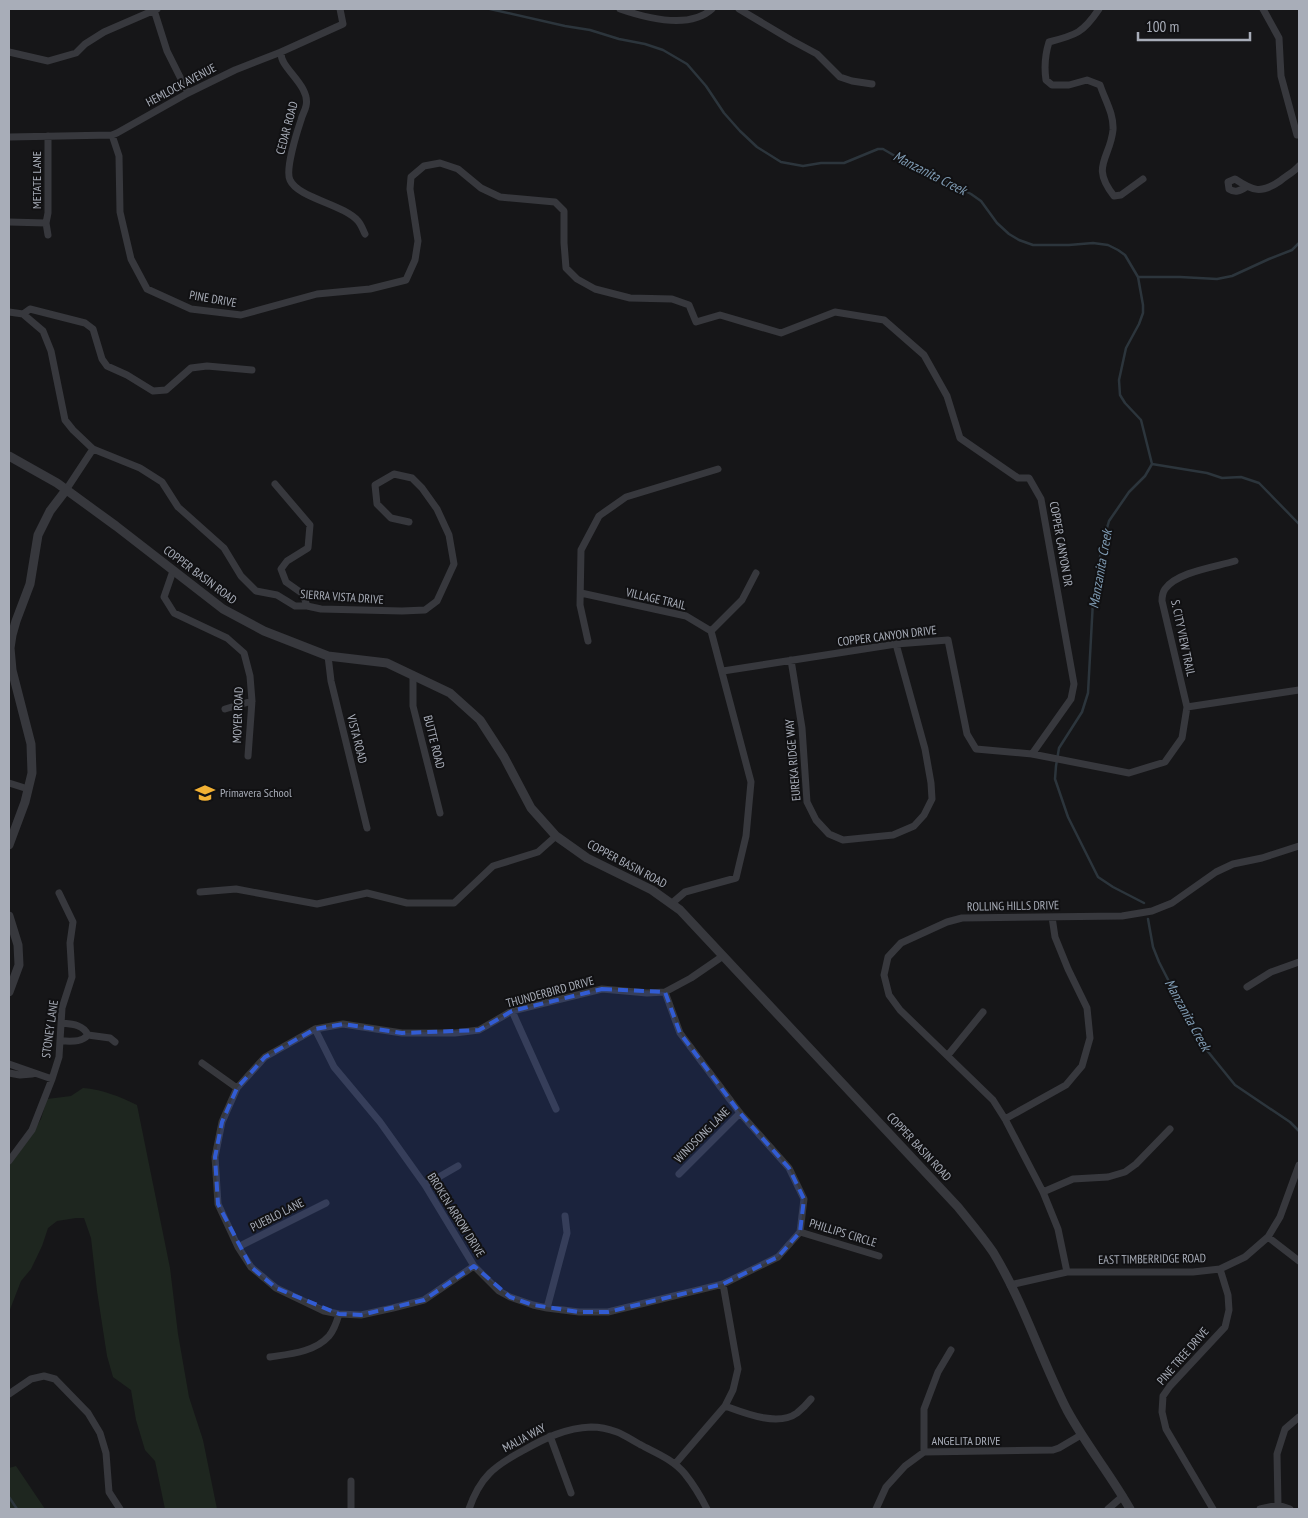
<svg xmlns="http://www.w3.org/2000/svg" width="1308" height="1518" font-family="'PT Sans Narrow',sans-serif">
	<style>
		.green { fill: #1e261f }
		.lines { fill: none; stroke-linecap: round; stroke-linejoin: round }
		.stream { stroke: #2c353c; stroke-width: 2.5 }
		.minor { stroke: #37383d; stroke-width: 7 }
		.tertiary { stroke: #37383d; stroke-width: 9 }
		.marked { fill: #325cd3; fill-opacity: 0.2; stroke: #325cd3; stroke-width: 4; stroke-dasharray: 10 6; stroke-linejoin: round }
		.labels { text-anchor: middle; stroke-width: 4; stroke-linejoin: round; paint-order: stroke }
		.street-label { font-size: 12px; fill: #a8adb8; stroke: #111113 }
		.poi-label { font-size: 12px; fill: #a8adb8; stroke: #111113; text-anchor: start }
		.water-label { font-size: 14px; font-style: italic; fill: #7f9bb3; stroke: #111113 }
	</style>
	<rect width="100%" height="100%" fill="#161618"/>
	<path class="green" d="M83 1088C102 1089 120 1097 137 1105L170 1268 178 1334 189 1397 203 1440 217 1509H165L155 1461 145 1450 136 1420 131 1390 113 1377 107 1356 97 1291 91 1238 84 1218H76L57 1221 48 1228 42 1246 31 1269 21 1281 9 1312V1165L29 1139 41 1119 47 1099 71 1096Z
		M16 1466 45 1509H10L9 1505V1468Z"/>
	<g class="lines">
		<path class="stream" d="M490 9 565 26 590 30 619 39 645 44 663 50 687 64 706 86 724 113 740 131 757 147 781 162 803 166 821 163H844L878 149H883L907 163 923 169 971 194 981 201 997 223 1009 234 1019 240 1033 245H1069L1093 243 1108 245 1118 250 1125 255 1138 277 1143 305V313L1139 324 1126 348 1119 380 1120 395 1125 403 1141 420 1152 464 1145 476 1129 492 1109 521 1102 545 1093 601 1088 693 1082 712 1059 748 1056 766 1055 779 1068 817 1098 877 1113 887 1144 903
			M1138 277H1180L1217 279 1232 276 1269 259 1292 250 1299 243
			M1152 464 1207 473 1222 478 1241 477 1259 483 1299 524
			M1148 919 1153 947 1159 962 1182 1007 1205 1048 1235 1085 1290 1122 1299 1131
			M9 1497 17 1509"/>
		<path class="minor" d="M620 9C646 18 689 30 712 9
			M739 9 791 40 817 54 840 77 852 81 872 84
			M1099 9C1083 33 1076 35 1049 42 1045 55 1044 67 1046 80L1052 85H1069L1087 80 1100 85C1105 100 1114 114 1113 130 1110 159 1090 166 1114 196L1121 195 1143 179
			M1263 9 1279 38 1281 76 1297 135 1299 134
			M154 10 167 51 188 93
			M9 52 48 61 76 53 85 44 104 32 157 9
			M281 52C281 56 282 60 284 63 291 75 310 90 306 106 305 111 302 115 301 120 297 132 285 170 290 180 298 198 343 204 358 221 361 224 363 230 365 234
			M112 135 119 156 120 212 131 259 147 289 191 309 241 315 317 294 370 289 406 280 415 260 418 241 410 189 411 177 424 166 440 163 458 169 481 188 500 197 555 202 564 211V243L566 268 577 279 595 289 630 298 672 299 689 305 696 322 720 315 781 333 835 312 884 320 924 355 947 396 960 438 1018 478H1029L1041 499 1074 684 1071 699 1032 754
			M9 137 112 135 117 133 188 93 235 70 281 52 343 24 340 9
			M1246 187C1240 191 1235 193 1229 189L1228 182 1235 179C1253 191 1261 194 1280 181 1286 176 1294 172 1299 166
			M9 222 46 223 48 235
			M46 223 48 213V136
			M9 312 23 314 43 331 51 351 65 420 73 430 93 449 140 468 162 482 178 507 224 548 241 576 256 591 277 595 295 606H307L321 609 402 611 425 610 437 601 454 564 449 535 437 509 422 488 412 478 394 474 375 485 377 504 391 518 409 522
			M23 314 30 309 85 323 93 329 102 359 107 366 127 375 153 391 166 390 191 368 207 366 252 370
			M275 484 310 525 308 548 287 561 281 569 286 582 303 594 307 606
			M66 490 93 449
			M173 571 164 597 174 613 227 638 244 653 250 676 252 701 248 756
			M581 593 686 616 711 631 751 782 746 836 736 878 685 892 671 904
			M711 631 742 600 756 573
			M588 641 580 605 581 550 599 516 626 497 718 469
			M328 656 331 681 367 828
			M791 660 802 728 807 802 816 820 829 834 843 840 893 835 914 826 924 815 932 799 931 783 925 749 896 644
			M723 671 896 644 948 640 967 734 976 749 1032 754 1129 773 1165 762 1182 738 1187 707 1299 690
			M413 675V706L440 813
			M1187 707 1162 601C1162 597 1163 592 1165 589 1177 572 1215 567 1235 561
			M225 709 252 701
			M9 783 28 789
			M200 892 236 889 317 904 367 893 407 903H454L493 866 538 852 556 836
			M1247 987 1271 972 1299 962
			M665 992 680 1033 740 1113 789 1168 804 1199 800 1232
			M512 1011 556 1109
			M315 1029 334 1067 380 1122 425 1185 474 1266 499 1291 510 1297 533 1305 547 1308 579 1312H608L723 1284 778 1257 800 1232
			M88 1035 110 1038 115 1042
			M60 1041C71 1041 81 1043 88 1035 83 1024 71 1024 61 1023
			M948 1055 983 1012
			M202 1063 237 1088
			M9 1064 52 1079
			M9 1073 20 1075 32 1074
			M1005 1119 1066 1085 1082 1066 1090 1038 1087 1008 1068 969 1055 937 1052 917
			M9 1161 32 1130 52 1079 59 1057 62 1008 72 977 70 943 73 922 59 893
			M679 1174 740 1113
			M425 1185 458 1166
			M1043 1192 1073 1179 1108 1177 1125 1172 1136 1164 1170 1129
			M800 1232 879 1256
			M1268 1237 1299 1261
			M238 1247 326 1203
			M474 1266 424 1300 393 1308 361 1315 339 1314 324 1311 276 1288 251 1267 238 1247 218 1204 215 1157 222 1122 237 1088 265 1057 315 1029 343 1024 402 1033H455L479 1030 512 1011 602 989 647 993 665 992 691 978 723 956
			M1067 1272 1058 1229 1043 1192 1005 1119 993 1100 900 1010 889 995 884 975 888 957 901 943 947 922 962 918 1122 916 1152 911 1172 903 1216 872 1233 864 1262 858 1299 846
			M1010 1285 1067 1272H1193L1220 1269 1245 1257 1268 1237 1280 1217 1299 1165
			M547 1308 567 1233 565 1216
			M270 1357C290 1354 315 1352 329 1336 334 1330 337 1321 339 1314
			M9 1394 31 1379 44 1376 55 1379 88 1413 100 1433 106 1453 109 1492 120 1509
			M725 1406C744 1413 778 1427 797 1413 802 1409 807 1404 811 1399
			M550 1436 571 1493
			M924 1452V1409L938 1372 951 1350
			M675 1464 725 1406 733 1390 738 1369 723 1284
			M351 1481V1509
			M1278 1505 1277 1454 1285 1429 1299 1417
			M469 1509C480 1477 494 1466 524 1450 545 1438 566 1428 591 1427 600 1427 609 1429 617 1432 625 1435 633 1441 641 1445 656 1453 674 1460 685 1474 693 1484 701 1497 707 1509
			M876 1509 886 1487 905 1466 924 1452 1053 1450 1059 1448 1081 1435
			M1108 1509 1123 1496
			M1213 1509 1166 1429 1162 1412 1163 1396 1170 1386 1225 1327 1229 1310 1228 1295 1220 1269
			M1260 1509 1278 1505 1290 1509"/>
		<path class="tertiary" d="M9 456 57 483 116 526 223 609 264 631 328 656 387 663 450 693 480 720 504 757 531 808 556 836 587 858 652 890 680 910 958 1207C970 1222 982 1236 993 1252 1023 1301 1041 1359 1067 1410 1086 1445 1111 1475 1130 1509
			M9 845 25 802 32 773 31 744 12 670 10 648 12 635 16 621 30 584 38 535 50 511 66 490
			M9 916 18 945 19 965 9 992"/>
	</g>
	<path class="marked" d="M602 989 665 992 680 1033 740 1113 789 1168 804 1199 800 1232 778 1257 723 1284 608 1312H579L533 1305 510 1297 474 1266 424 1300 361 1315 339 1314 276 1288 251 1267 218 1204 215 1157 222 1122 237 1088 265 1057 315 1029 343 1024 402 1033 479 1030 512 1011Z"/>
	<defs>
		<symbol id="school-bare" viewBox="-9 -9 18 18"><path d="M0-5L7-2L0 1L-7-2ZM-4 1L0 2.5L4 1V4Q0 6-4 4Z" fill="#f2b134" stroke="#111113" stroke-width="2.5" paint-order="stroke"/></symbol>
	</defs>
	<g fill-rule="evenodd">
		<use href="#school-bare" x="191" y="779" width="28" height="28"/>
	</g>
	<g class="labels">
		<g class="street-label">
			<text transform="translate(181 85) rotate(-28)" y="4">HEMLOCK AVENUE</text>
			<text transform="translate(287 128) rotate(-75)" y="4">CEDAR ROAD</text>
			<text transform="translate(37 180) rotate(-90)" y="4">METATE LANE</text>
			<text transform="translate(213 299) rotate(10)" y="4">PINE DRIVE</text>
			<text transform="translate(1061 544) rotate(80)" y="4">COPPER CANYON DR</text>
			<text transform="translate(200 575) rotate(37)" y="4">COPPER BASIN ROAD</text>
			<text transform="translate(342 597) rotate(4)" y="4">SIERRA VISTA DRIVE</text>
			<text transform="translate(656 599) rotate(13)" y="4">VILLAGE TRAIL</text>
			<text transform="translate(887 636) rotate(-7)" y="4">COPPER CANYON DRIVE</text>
			<text transform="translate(1183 638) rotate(78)" y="4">S. CITY VIEW TRAIL</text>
			<text transform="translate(238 715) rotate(-88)" y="4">MOYER ROAD</text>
			<text transform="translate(357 739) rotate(76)" y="4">VISTA ROAD</text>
			<text transform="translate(434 742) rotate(76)" y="4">BUTTE ROAD</text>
			<text transform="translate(793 760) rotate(-95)" y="4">EUREKA RIDGE WAY</text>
			<text transform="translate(627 864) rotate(28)" y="4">COPPER BASIN ROAD</text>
			<text transform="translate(1013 906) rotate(-1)" y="4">ROLLING HILLS DRIVE</text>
			<text transform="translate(550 992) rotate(-15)" y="4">THUNDERBIRD DRIVE</text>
			<text transform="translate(50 1029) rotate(-82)" y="4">STONEY LANE</text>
			<text transform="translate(702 1135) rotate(-45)" y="4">WINDSONG LANE</text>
			<text transform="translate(919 1147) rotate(47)" y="4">COPPER BASIN ROAD</text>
			<text transform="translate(277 1215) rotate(-27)" y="4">PUEBLO LANE</text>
			<text transform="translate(456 1215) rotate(58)" y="4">BROKEN ARROW DRIVE</text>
			<text transform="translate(843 1233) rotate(17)" y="4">PHILLIPS CIRCLE</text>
			<text transform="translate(1152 1259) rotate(-1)" y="4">EAST TIMBERRIDGE ROAD</text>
			<text transform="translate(1183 1356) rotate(-49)" y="4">PINE TREE DRIVE</text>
			<text transform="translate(524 1438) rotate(-28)" y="4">MALIA WAY</text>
			<text x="966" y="1445">ANGELITA DRIVE</text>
		</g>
		<g class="poi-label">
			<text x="220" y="797">Primavera School</text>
		</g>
		<g class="water-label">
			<text transform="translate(930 173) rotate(27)" y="5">Manzanita Creek</text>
			<text transform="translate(1100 569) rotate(-80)" y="5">Manzanita Creek</text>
			<text transform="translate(1188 1015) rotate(61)" y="5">Manzanita Creek</text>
		</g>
	</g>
	<rect width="1308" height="1518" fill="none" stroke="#a8adb8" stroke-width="20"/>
	<path d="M1138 32v8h112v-8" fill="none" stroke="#a8adb8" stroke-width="2.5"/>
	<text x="1146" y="32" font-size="15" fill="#a8adb8" stroke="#111113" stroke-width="4" paint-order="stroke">100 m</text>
</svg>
